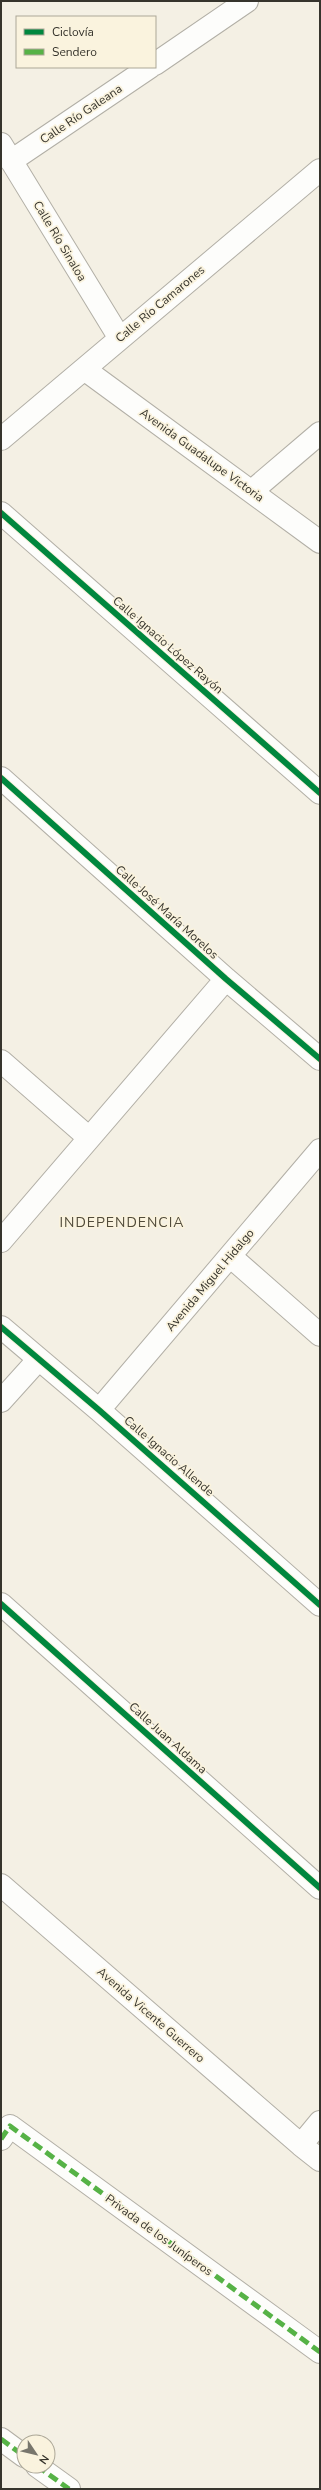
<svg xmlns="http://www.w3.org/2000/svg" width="321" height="2490" font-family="'Nunito Sans',sans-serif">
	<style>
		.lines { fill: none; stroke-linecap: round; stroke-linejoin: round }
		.street-casing { stroke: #b2afa6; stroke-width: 24 }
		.street { stroke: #fdfdfb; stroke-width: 22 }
		.quiet { stroke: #56b246; stroke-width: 5; stroke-dasharray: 10 5; stroke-linecap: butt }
		.cycleway-casing { stroke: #faf3de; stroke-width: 8 }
		.cycleway { stroke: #00873e; stroke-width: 6 }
		.labels { text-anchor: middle; stroke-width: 3.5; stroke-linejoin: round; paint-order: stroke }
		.street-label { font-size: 12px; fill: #36342c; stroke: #faf3de }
		.quarter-label { font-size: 14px; letter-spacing: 1px; fill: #514b3a; stroke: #faf3de }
	</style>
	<rect width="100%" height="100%" fill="#f4f0e4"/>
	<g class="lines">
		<defs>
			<path id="street" d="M155 64 247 1
				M1 144 119 337
				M11 161 150 67
				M84 369 320 542
				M1 439 320 170
				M252 491 320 433
				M1 513 320 793
				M1 778 226 979 320 1059
				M1 1061 88 1137
				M1 1241 226 979
				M230 1256 320 1335
				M1 1327 99 1410 320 1605
				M1 1401 38 1360
				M99 1410 320 1150
				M1 1604 320 1888
				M1 1885 301 2145 320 2160
				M1 2139 10 2126 320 2352
				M301 2145 320 2122
				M1 2439 24 2456
				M37 2466 69 2489"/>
		</defs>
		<use href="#street" class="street-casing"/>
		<use href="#street" class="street"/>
		<path class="quiet" d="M1 2139 10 2126 320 2352
			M1 2439 24 2456
			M37 2466 69 2489"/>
		<defs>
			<path id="cycleway" d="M1 513 320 793
				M1 778 226 979 320 1059
				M1 1327 99 1410 320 1605
				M1 1604 320 1888"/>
		</defs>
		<use href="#cycleway" class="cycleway-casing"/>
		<use href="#cycleway" class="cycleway"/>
	</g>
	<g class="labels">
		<g class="street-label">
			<text transform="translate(81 114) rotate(-34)" y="4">Calle Río Galeana</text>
			<text transform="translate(60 241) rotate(59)" y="4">Calle Río Sinaloa</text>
			<text transform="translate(160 304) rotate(-40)" y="4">Calle Río Camarones</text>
			<text transform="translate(202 455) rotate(36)" y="4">Avenida Guadalupe Victoria</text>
			<text transform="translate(168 645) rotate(41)" y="4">Calle Ignacio López Rayón</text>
			<text transform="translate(167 912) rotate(42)" y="4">Calle José María Morelos</text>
			<text transform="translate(210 1280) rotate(-50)" y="4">Avenida Miguel Hidalgo</text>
			<text transform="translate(169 1456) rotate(41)" y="4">Calle Ignacio Allende</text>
			<text transform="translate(168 1738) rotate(42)" y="4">Calle Juan Aldama</text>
			<text transform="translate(151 2015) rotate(41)" y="4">Avenida Vicente Guerrero</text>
			<text transform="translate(159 2235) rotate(36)" y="4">Privada de los Juníperos</text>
		</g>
		<g class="quarter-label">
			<text x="122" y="1227">INDEPENDENCIA</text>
		</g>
	</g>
	<rect width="321" height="2490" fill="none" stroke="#36342c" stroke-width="4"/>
	<rect x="16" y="16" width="140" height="52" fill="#faf3de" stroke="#aca797"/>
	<rect x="24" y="29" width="20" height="6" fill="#00873e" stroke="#aca797"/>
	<text x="52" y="36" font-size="12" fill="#36342c">Ciclovía</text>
	<rect x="24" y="49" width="20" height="6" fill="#56b246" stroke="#aca797"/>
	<text x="52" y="56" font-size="12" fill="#36342c">Sendero</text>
	<g transform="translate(36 2454) rotate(125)"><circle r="19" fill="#faf3de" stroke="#aca797"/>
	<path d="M0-3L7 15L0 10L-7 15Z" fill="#78766c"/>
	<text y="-6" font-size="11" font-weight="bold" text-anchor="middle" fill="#36342c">N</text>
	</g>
</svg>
